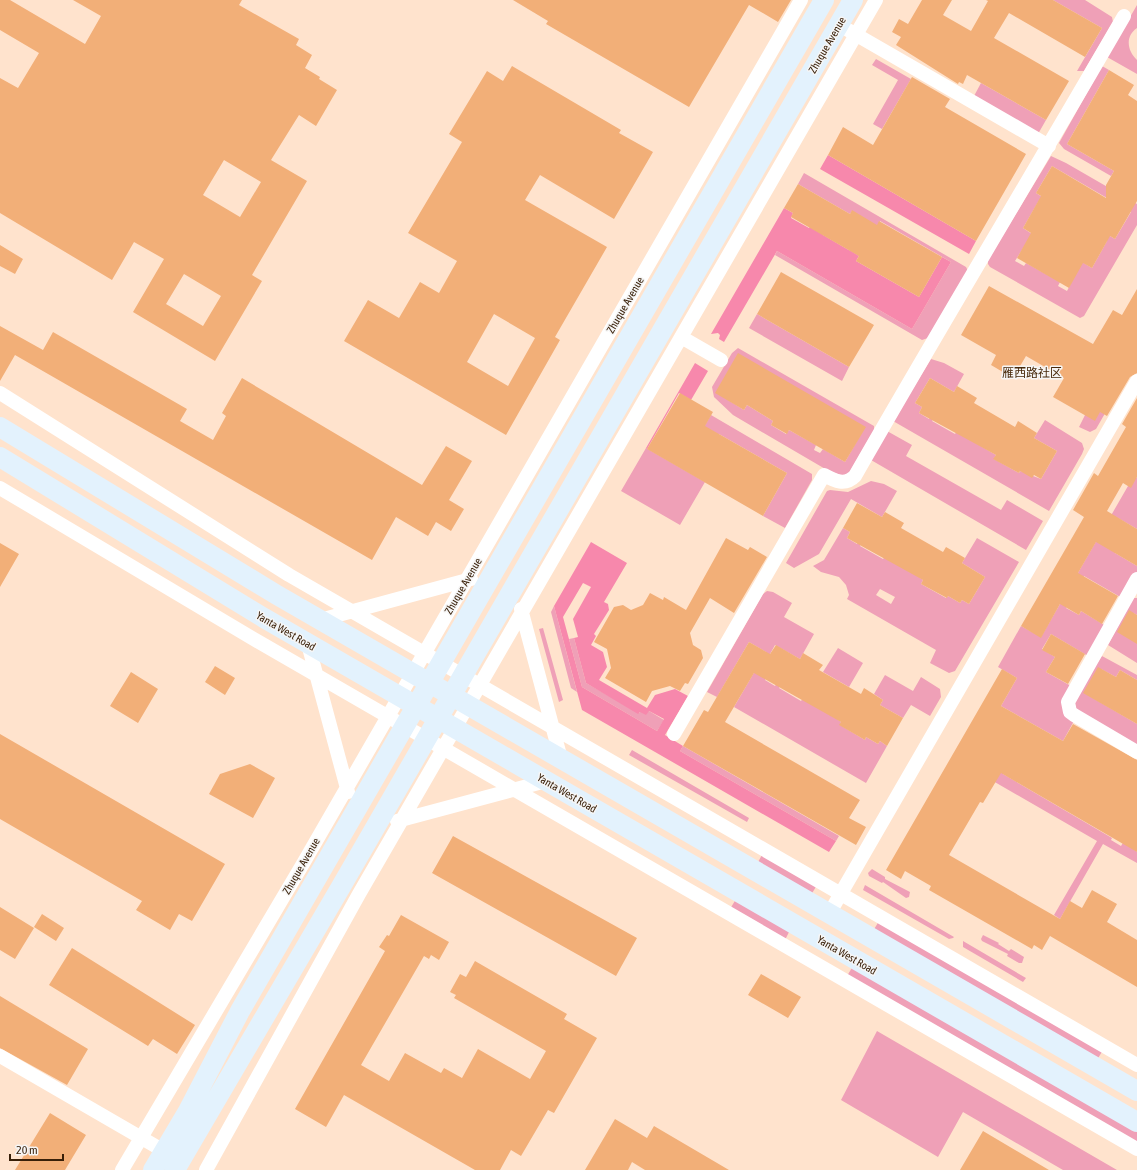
<svg xmlns="http://www.w3.org/2000/svg" width="1137" height="1170" font-family="'Asap Condensed','Noto Sans SC',sans-serif">
	<style>
		.green { fill: #efa0b7; fill-rule: evenodd }
		.forest { fill: #f788ac; fill-rule: evenodd }
		.building { fill: #f2af78; fill-rule: evenodd }
		.lines { fill: none; stroke-linecap: round; stroke-linejoin: round }
		.street { stroke: #fff; stroke-width: 14 }
		.secondary { stroke: #e3f2fd; stroke-width: 20 }
		.labels { text-anchor: middle; stroke-width: 3; stroke-linejoin: round; paint-order: stroke }
		.street-label { font-size: 11px; fill: #381f08; stroke: #f6f6f6 }
		.neighbourhood-label { font-size: 12px; fill: #48290a; stroke: #f6f6f6 }
	</style>
	<rect width="100%" height="100%" fill="#ffe3cd"/>
	<path class="green" d="M1053 0H1085L1112 17 1113 22 1084 71H1077L1102 28Z
		M1137 5V28C1125 36 1127 51 1137 60V74L1107 57Z
		M876 59 911 79 882 129 873 124 898 80 872 65Z
		M1102 66 1109 70 1067 144 1114 171 1111 176 1064 149 1059 143Z
		M981 83 1046 120 1038 134 974 96Z
		M1051 156 1066 163 1137 204V225L1084 316 1080 318 990 267 988 264V260ZM1052 166 1131 212 1115 239 1105 233 1107 241 1092 268 1082 262 1067 291 1058 286 1060 282 1026 263 1024 266 1015 261 1032 234 1023 228 1038 202 1047 200 1036 193Z
		M804 173 966 267 968 271 928 338 922 340 775 255 777 251 912 329 951 262 880 221 859 256 849 251 865 223 859 215 852 211 850 214 798 184Z
		M757 314 849 367 842 381 749 328Z
		M1137 347 1119 389 1096 429 1090 432 1079 427 1085 415Z
		M738 348 874 426V430L849 473 843 476 827 470 733 415 714 397 712 387 732 353ZM728 400 865 427 845 462 823 449 820 453 814 450 816 445 789 430 786 434 771 425 773 421 747 405 744 410Z
		M931 359 944 363 964 374 954 392 930 378 915 403 922 407 919 413 929 419 933 413 936 415 932 421 955 434 959 428 960 434 996 455 994 459 1019 473 1020 471 1041 479 1057 451 1034 438 1045 420 1082 443 1084 449 1082 454 1049 511 893 421Z
		M711 415 812 474V480L785 528 763 516 787 473 719 434 715 440 701 432Z
		M887 431 912 445 906 456 1001 510 1007 500 1043 521 1026 550 871 460Z
		M646 448 705 482 680 525 621 491Z
		M1137 477V529L1118 518 1122 540 1115 553 1137 566V572L1122 598 1084 576 1066 608 1079 615 1081 611 1106 626 1088 656 1051 634 1042 649 1055 657 1046 672 1071 686 1074 721 1063 741 1001 706 1017 678 998 667 1021 626 1041 637 1128 486Z
		M871 481 884 484 897 491 882 517 851 499 819 554 794 568 786 563 827 491 830 490 848 492Z
		M843 528 850 532 847 538 857 544 861 538 863 540 860 546 883 559 887 554 923 580 921 584 946 598 948 596 960 603 962 600 969 604 985 577 962 563 977 538 1019 562 955 671 949 673 930 663 936 650 847 599 849 595 846 585 839 577 821 572 813 566 824 560ZM880 589 895 597 891 604 876 595Z
		M767 591 773 592 792 603 784 617 814 634 800 659 775 645 761 670 768 674 765 680 775 686 779 680 782 682 779 688 801 701 805 695 841 722 840 725 865 740 866 737 878 744 880 741 887 746 866 783 734 707 766 652 749 642 717 697 707 692 763 594Z
		M1133 598H1137V615L1133 613 1137 644V663L1108 645Z
		M554 606 577 692 571 688 551 612Z
		M543 628 563 700 559 702 539 629Z
		M574 638 586 683 639 713 640 712 649 711 664 720 657 731 582 687 569 639Z
		M838 648 863 663 849 687 823 672Z
		M1102 656 1137 675V680L1120 670 1116 677 1101 669 1086 694 1137 724V745L1077 711 1073 699Z
		M885 675 913 691 921 677 940 689 941 697 930 716 911 705 903 718 880 705 883 700 874 694Z
		M683 746 839 836 836 841 680 751Z
		M632 750 749 818 747 822 629 755Z
		M974 770 1004 772 1003 774 1112 838 1111 840 1121 846 1124 841 1137 852V863L1103 844 1060 919 1054 915 1097 841Z
		M763 853 817 885 811 895 757 864Z
		M872 869 885 877V879L910 892 909 897 906 898 883 882 882 883 869 876 868 873Z
		M865 885 954 937 953 938 949 939 863 890Z
		M736 899 790 930 785 940 730 909Z
		M879 921 1103 1050 1097 1060 873 931Z
		M983 935 999 943 998 944 1009 951 1011 949 1024 957 1022 963H1019L1007 956 1008 954 982 941 981 939Z
		M963 941 1026 978 1023 982 963 947Z
		M853 966 1137 1131V1144L847 976Z
		M877 1031 1117 1170H1063L963 1112 938 1157 841 1100Z"/>
	<path class="forest" d="M828 155 976 241 969 254 820 169Z
		M784 208 793 213 791 218 809 228 811 225 823 235 859 256 856 261 919 297 942 257 951 262 912 329 777 251 724 342 719 339 720 335 718 333 711 334Z
		M695 363 708 371 691 400 679 393 647 449 646 448Z
		M591 542 627 563 604 602 608 604 609 610 594 634 596 636 591 645 603 652 607 667 599 680 647 708 655 695 675 689 688 696 665 735 683 746 680 751 836 841 829 852 582 710 554 606ZM583 583 591 587 573 619 578 637 574 638 586 683 638 714 640 712 646 715 649 711 664 719 657 731 582 687 563 617Z"/>
	<path class="building" d="M0 0H10L85 44 101 16 73 0H242L239 5 299 39 296 45 312 55 305 68 320 77 319 79 337 90 316 126 299 115 271 160 307 181 252 275 262 281 215 361 133 312 164 259 134 242 112 280 0 213V78L18 88 39 53 0 30ZM224 160 261 182 240 217 203 195ZM184 274 221 296 203 326 166 304Z
		M513 0H791L778 22 749 5 689 107 546 24 548 21Z
		M922 0H952L943 15 971 31 988 1 986 0H1053L1102 28 1085 57 1009 13 994 38 1069 81 1046 120 967 75 963 84 959 82 958 84 896 45 901 37 892 32 899 19 908 24Z
		M512 66 621 130 619 133 653 152 614 219 540 175 525 200 607 247 555 337 560 340 506 435 344 341 368 300 399 318 420 282 439 293 457 261 408 233 462 142 449 134 487 71 503 81ZM494 314 535 338 508 386 467 362Z
		M1109 70 1134 85 1128 95 1137 101V201L1115 239 1110 236 1092 268 1083 263 1069 288 1017 258 1031 233 1023 228 1041 196 1036 193 1052 166 1106 198V185L1114 171 1067 144Z
		M912 77 950 99 945 107 1026 154 976 241 828 155 843 127 873 145Z
		M798 184 850 214 852 210 877 225 879 221 942 257 919 297 856 261 859 256 791 217 793 213 784 208Z
		M0 245 23 259 15 274 0 266Z
		M781 272 874 325 849 367 757 314Z
		M989 286 1093 344 1113 310 1122 315 1137 289V373L1130 377 1107 416 1100 412 1095 421 1053 397 1064 378 1026 356 1013 378 991 365 996 355 961 335Z
		M0 326 43 350 53 332 187 409 180 421 213 440 226 416 222 413 242 378 422 485 446 446 472 461 449 500 464 509 451 531 436 522 428 536 396 517 372 560 15 355 0 381Z
		M738 353 866 427 845 462 789 430 787 434 771 425 773 421 747 405 744 410 715 393Z
		M930 378 954 392 957 386 977 398 974 403 1015 427 1018 421 1037 433 1034 438 1057 451 1041 479 1034 475 1032 478 1020 471 1019 473 993 459 996 455 919 413 922 407 915 403Z
		M680 393 713 412 705 426 787 473 763 516 647 449Z
		M1137 398V477L1131 488 1123 483 1107 511 1137 529V566L1096 542 1078 573 1118 596 1102 624 1081 611 1079 615 1060 604 1041 638 1021 626 1084 517 1073 510 1094 473 1098 476 1126 427 1122 424Z
		M857 503 882 517 885 512 904 523 901 528 943 552 946 547 965 558 962 563 985 577 969 604 962 600 960 603 948 596 947 598 921 584 923 580 847 538 850 532 843 528Z
		M726 538 748 550 750 547 767 557 734 613 710 598 690 633 693 645 701 650 703 658 688 684 685 683 680 691 670 686 652 691 646 702 605 678 611 668 607 649 594 642 614 607 623 605 631 610 643 605 650 593 663 600 664 597 686 610Z
		M0 543 19 554 0 587Z
		M1129 610 1137 615V644L1117 632Z
		M1051 634 1085 654 1068 684 1046 672 1055 657 1042 650Z
		M749 642 770 654 776 645 800 659 803 653 823 665 819 670 861 694 864 688 883 700 880 705 903 718 887 746 880 741 878 744 866 737 865 740 839 725 841 722 754 673 725 722 860 800 849 818 866 827 856 845 683 746 704 710 708 712Z
		M215 666 235 678 225 695 205 682Z
		M1098 667 1116 677 1120 670 1137 680V724L1083 693Z
		M1002 669 1017 678 1001 706 1063 741 1073 724 1137 760V852L1001 773 983 803 980 802 949 855 1060 919 1070 901 1082 908 1092 890 1117 904 1107 922 1137 940V987L1050 936 1042 950 1034 945 1032 949 929 890 931 886 905 871 901 879 886 870Z
		M131 672 158 689 138 723 110 706Z
		M0 734 225 864 192 921 179 914 170 930 136 910 142 901 0 819Z
		M250 764 275 778 253 818 209 794 220 774Z
		M453 836 637 938 616 976 432 873Z
		M0 907 34 928 15 959 0 950Z
		M42 914 64 928 56 941 34 927Z
		M401 915 449 942 439 960 431 955 429 959 424 956 361 1065 389 1081 405 1053 441 1073 444 1068 462 1078 478 1049 530 1079 546 1051 454 998 456 995 450 992 460 974 466 977 475 961 567 1014 564 1019 597 1038 554 1113 548 1110 521 1156 511 1150 500 1170H475L344 1095 326 1127 295 1109 385 951 379 947 387 935 389 936Z
		M72 948 195 1025 177 1054 153 1039 148 1046 49 985Z
		M761 974 801 997 788 1018 748 995Z
		M0 996 88 1049 67 1085 0 1048Z
		M50 1113 86 1135 65 1170H15Z
		M615 1119 647 1138 654 1126 729 1170H645L632 1162 628 1170H585Z
		M983 1131 1049 1170H960Z"/>
	<g class="lines">
		<path class="street" d="M848 30 1049 146
			M681 337 721 360
			M0 393 289 575 1137 1065
			M0 488 252 638 1137 1149
			M1137 579 1068 702 1070 712 1074 715 1137 752
			M521 609 561 759
			M320 620 471 579
			M308 644 348 792
			M674 734 824 475C835 481 845 486 855 476 943 322 1035 170 1124 16
			M397 821 546 781
			M829 914 1137 381
			M0 1056 164 1151
			M122 1170 304 862 801 0
			M206 1170 359 894 876 0"/>
		<path class="secondary" d="M0 427 277 595 1137 1091
			M0 457 264 618 1137 1122
			M153 1170 188 1111 240 1011 824 0
			M175 1170 342 885 853 0"/>
	</g>
	<g class="labels">
		<g class="street-label">
			<text transform="translate(827 45) rotate(-60)" y="4">Zhuque Avenue</text>
			<text transform="translate(625 305) rotate(-60)" y="4">Zhuque Avenue</text>
			<text transform="translate(463 586) rotate(-60)" y="4">Zhuque Avenue</text>
			<text transform="translate(286 631) rotate(30)" y="4">Yanta West Road</text>
			<text transform="translate(567 793) rotate(30)" y="4">Yanta West Road</text>
			<text transform="translate(301 866) rotate(-60)" y="4">Zhuque Avenue</text>
			<text transform="translate(847 955) rotate(30)" y="4">Yanta West Road</text>
		</g>
		<g class="neighbourhood-label">
			<text x="1032" y="377">雁西路社区</text>
		</g>
	</g>
	<path d="M10 1154v6h53v-6" fill="none" stroke="#381f08" stroke-width="2"/>
	<text x="16" y="1154" font-size="12" fill="#381f08" stroke="#f6f6f6" stroke-width="3" paint-order="stroke">20 m</text>
</svg>
